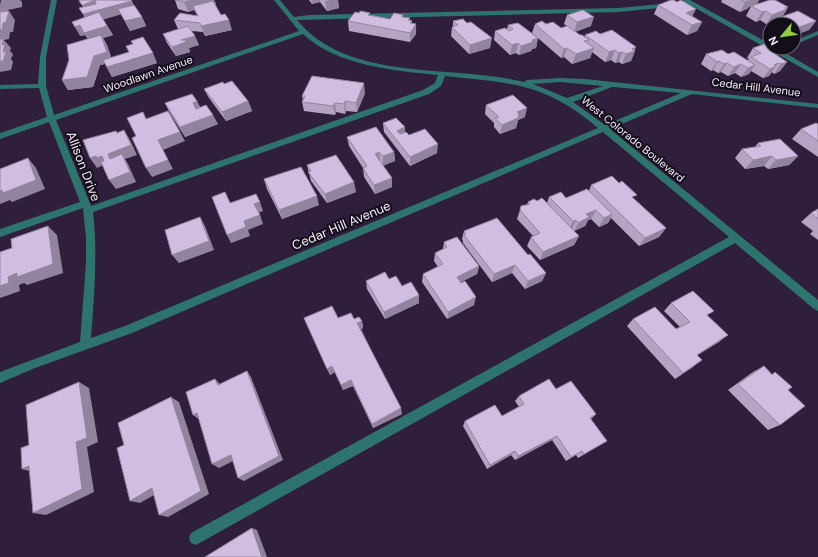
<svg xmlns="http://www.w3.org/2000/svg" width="818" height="557" font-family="'DM Sans',sans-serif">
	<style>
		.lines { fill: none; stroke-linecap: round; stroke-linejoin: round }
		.minor { fill: #2e736e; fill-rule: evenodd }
		.wall { fill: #b4a3c2 }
		.shaded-wall { fill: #92849e }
		.building { fill: #d1bde2; stroke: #92849e }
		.labels { text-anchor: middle; stroke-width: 4; stroke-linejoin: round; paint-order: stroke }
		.far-street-label { font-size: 11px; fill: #f6edfd; stroke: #140d1a }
		.street-label { font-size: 13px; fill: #f6edfd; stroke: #140d1a }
	</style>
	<rect width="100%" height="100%" fill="#301f3c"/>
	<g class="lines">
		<path class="minor" d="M51 0H57L46 57V86L54 115 299 31 274 0H280L294 17 309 15 618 8 685 2 683 0H690L770 44V48H777L818 72V77L690 5 618 12 297 20C349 83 452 64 524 82L527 80 560 78 585 79 818 104V108L692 94 610 129 818 300V311L814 309 735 243 196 545 191 543 189 538 191 533 729 237 603 132 132 333 35 368 0 383V372L80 342 86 263V238L83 208 0 237V229L80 202 49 122 0 139V133L47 117 39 88 0 89V85L38 84 40 57ZM303 34C335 65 395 71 438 75L435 83 423 90 91 206 56 120ZM445 76C511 83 545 83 598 128L125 326 91 338C94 296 98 254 93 212L429 94 441 86ZM560 82 603 86 567 98 533 84ZM612 87H613L681 93 605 125 573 102Z
			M818 31V35L794 45V41Z"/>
	</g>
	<path class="wall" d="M79 0 134 5 142 17 146 26 130 31 121 14 103 19 113 35 103 38 107 45 111 58 157 63 112 77 105 64 100 65 93 87 68 90 62 80 88 39 85 35 80 36 84 17 83 7Z
		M175 0H214L216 4 215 5 221 15 232 30 205 36 203 32 192 31 199 45 189 48 190 52 176 56 167 43 163 34 178 29 174 20 197 15 194 10 188 12 178 9Z
		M309 0H338L339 8 327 11 320 2 312 4Z
		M722 0H759L757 4 749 7 747 9 740 12 721 2Z
		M677 2 692 16 702 22 697 31 687 35 654 14 658 5Z
		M751 6 788 7 787 9 782 17 816 21 809 30 794 24H774L777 20 766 24 760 20 756 22 746 16Z
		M370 15 390 19 403 17 410 18V20L412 21V23L416 24V34L410 42 349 31 348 21Z
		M567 15 591 26 575 32 580 35 585 37V35L600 34 635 51 631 61 622 64 619 62 615 63 611 60 605 62 592 52 590 58 572 64 564 57 561 58 532 33 535 24H546L561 28 567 26 564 24Z
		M453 21 467 23 490 48 469 54 451 36 452 27H453Z
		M508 25 538 38 536 48 532 49 531 51 519 55 516 53 510 55 494 40 495 31 507 29Z
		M753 48 779 53 777 56 787 62 780 71 774 74 772 72 769 76 763 78 751 71 749 74 741 77 735 73 728 76 721 72 718 73 713 70 711 71 701 64 706 54H728L748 60 749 59 747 58Z
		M224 84 248 101 252 111 226 121 209 98 204 89Z
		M365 93 357 112 346 111 345 114 336 112 335 115 304 111 302 102 303 100 302 96Z
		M197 101 200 107 218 124 185 137 170 113 165 103Z
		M486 105 525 117 518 120 516 128 500 134 494 127V123L485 114Z
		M383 123 405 132 437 153 410 166 384 132Z
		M818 124V157L792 139 801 129Z
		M347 137 394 152 395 161 383 165 392 187 375 194 364 177 363 168 349 146Z
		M758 143 798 156 789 165 768 169 764 166 745 169 735 158 742 149 755 147Z
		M307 165 356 192 327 203 311 181Z
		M264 179 319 205 282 219 267 189Z
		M591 185 634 199 666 228 659 237 639 246 611 218 608 223 599 227 591 219 588 220 585 226 574 231 579 236 574 245 540 260 527 246 531 237 533 236 517 219 520 210 527 205 528 202 537 201 547 203 549 197 566 198 589 191Z
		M818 209V240L810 234 813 231 801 222 811 213Z
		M464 231 528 255 546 273 542 281 525 289 512 273 492 282 463 243V241L462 239Z
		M444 242 479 266 477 274 461 282 474 305 447 319 422 282 423 274 438 267 434 261 435 253 443 249Z
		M389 279 419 295V303L385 319 367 289 366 281Z
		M671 303 708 316 719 342 697 355 693 367 675 379 627 326 633 319 676 329 680 327 664 311Z
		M304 318 354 319 362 321 363 328 361 329 402 414 373 428 353 386 343 390 335 372 330 375Z
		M764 366 772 374 775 372 788 390 780 425 768 430 728 390 753 372Z
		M556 389 596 414 591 419 607 441 578 458 576 455 566 461 552 440 515 460 511 455 487 469 463 426 465 421 502 416 519 407 515 401 519 396Z"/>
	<path class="shaded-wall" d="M1 0H20L22 2V7L8 10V14L0 16V5Z
		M95 0 132 1 136 10 88 24 83 14 88 13 83 5Z
		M193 0H214L216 4 195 10 193 6 194 10 188 12 184 2Z
		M311 0H320V2L312 4Z
		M331 0H338L339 8 327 11 325 1Z
		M750 0H759L757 4 749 7 747 9 740 12 745 2Z
		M788 7 786 10 787 9 781 19 778 18 777 20 766 24 772 15Z
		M696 9 691 19 686 13Z
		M9 11 15 20 13 32H10L9 39 4 40 11 48 10 51 13 54 11 59 13 62 11 70 0 72V61L3 52 0 41V30Z
		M766 11 760 20 756 22 762 12Z
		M142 17 146 26 130 31 125 21Z
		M594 17 591 26 574 32 577 22Z
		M229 20 232 30 205 36 201 26Z
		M816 21 809 30 794 36V29Z
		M702 22 697 31 687 35 692 25Z
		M416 24V34L410 42V33Z
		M80 25 107 26 113 35 103 38 107 45 113 62 100 65 93 87 68 90 62 80 90 42 85 35 80 36 75 27Z
		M195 36 199 45 189 48 190 52 176 56 172 47 181 40Z
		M492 38 490 48 469 54 470 45Z
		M538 38 536 48 532 49 531 51 519 55 521 46 532 40Z
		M518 43 516 53 510 55 512 45Z
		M636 47 634 52 635 51 631 61 622 64 626 54 632 49Z
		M567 48 564 57 561 58 564 49Z
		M594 48 590 58 572 64 576 54Z
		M615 50 611 60 605 62 609 52Z
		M622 52 619 62 615 63 619 53Z
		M153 53 157 63 112 77 107 67Z
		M719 61 713 70 711 71 717 62Z
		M787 62 780 71 774 74 781 64Z
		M727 63 721 72 718 73 724 64Z
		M778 63 769 76 763 78 770 69 774 65Z
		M741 64 735 73 728 76 734 67Z
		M755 65 749 74 741 77 748 68Z
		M364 83 365 93 357 112 356 103Z
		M197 101 202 111 197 112 193 103Z
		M248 101 252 111 226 121 222 112Z
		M345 101 346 111 345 114 344 104Z
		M335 103 336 112 335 115 333 106Z
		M527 108 525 117 518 120 516 128 500 134 502 125 517 112Z
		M213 115 218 124 185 137 180 127Z
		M405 127V137L397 140V131Z
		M124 130 130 140 137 155 125 159 128 164 136 182 116 189 109 180 110 159 108 154Z
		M180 132 185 141 163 150 173 169 152 177 146 168 158 140Z
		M438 144 437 153 410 166V157Z
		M379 152 380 161 375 154Z
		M394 152 395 161 383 166V156Z
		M96 156H102L109 166 103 165 97 168 90 158Z
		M772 156 764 166 745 169 753 160Z
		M798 156 789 165 768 169 776 160Z
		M28 158 36 168 45 189 12 202 10 200 0 204V191Z
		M392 178V187L375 194 374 185Z
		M354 182 356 192 327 203 325 194Z
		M317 196 319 205 282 219 279 210Z
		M260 202 263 211 258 213 254 204Z
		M596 210 591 219 588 220 585 226 574 231 578 223 586 214Z
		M612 214 608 223 599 227 604 218Z
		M260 215 263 224 248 230 250 236 231 243 227 235 244 221Z
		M200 217 205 226 214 250 179 263 172 255Z
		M576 220 572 229 569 230 573 221Z
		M48 226 57 235 63 273 27 285 24 283 19 285 20 291 0 298V286L8 277Z
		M666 228 659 237 639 246 645 238Z
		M579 236 574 245 540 260 543 252Z
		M515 265 512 273 492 282 494 274Z
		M479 266 477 274 455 285 457 277Z
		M546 273 542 281 525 289 528 281Z
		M419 295V303L385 319 384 312Z
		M476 297 474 305 447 319 448 312Z
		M362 321 363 328 359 330 357 323Z
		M728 335 719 342 688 361 697 355Z
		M702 360 693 367 675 379 683 373Z
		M332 366 335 372 330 375 327 369Z
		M247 371 251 377 283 460 244 481 238 478Z
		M215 379 221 385H218Z
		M351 380 353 386 343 390 341 385Z
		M79 382 89 388 98 442 87 447 94 492 46 515 33 513 76 442Z
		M171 397 179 402 209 494 168 517 159 515Z
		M401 408 402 414 373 428 372 424Z
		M197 413 200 420 193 415Z
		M557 436 552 440 515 460 518 456Z
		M515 451 511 455 487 469 490 465Z
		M231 455 237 459 219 468 212 464Z
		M29 466 36 473 22 469Z
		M152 488 161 491 140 503 130 501Z
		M252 528 257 530 267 557H262Z"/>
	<path class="building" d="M79 0H131L132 1 83 14 79 8 96 4 95 0 83 5 81 4Z
		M176 0H193L184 2Z
		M671 0H674L677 2 681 0 696 9 686 13 702 22 692 25 658 5Z
		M741 0H752L745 2Z
		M770 0H775L788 7 785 8 787 9 772 15 766 11 762 12 751 6Z
		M213 1 221 15 225 14 229 20 201 26 200 23 174 20 180 13 198 16 193 6Z
		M134 5 142 17 125 21 118 9Z
		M583 10 594 17 577 22 567 15Z
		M9 11 6 22 3 23 2 30H0V12Z
		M360 11 370 13 368 15 390 19 394 13 403 15 402 17 410 18 408 20 412 21 410 23 416 24 410 33 348 21 355 12 359 13Z
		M798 11 816 21 794 29V24H783L781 23 785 22 778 18Z
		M99 12 107 26 84 33 80 25 75 27 72 22Z
		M463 19 467 23 471 22 492 38 470 45 452 27 458 25 453 21Z
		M542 21 546 24 553 22 561 28 567 26 580 35H582L589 40 584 41 594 48 576 54 567 48 564 49 535 24Z
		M518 23 538 38 532 40 533 42 521 46 518 43 512 45 495 31 505 28 509 31 513 29 508 25Z
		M188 26 195 36 181 40H185L186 42 172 47 163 34Z
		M612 30 636 47 632 49 635 51 626 54 622 52 619 53 615 50 609 52 585 35 596 31 600 34Z
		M101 35 107 52 94 56 87 77 62 80 69 60 67 45Z
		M143 37 153 53 107 67 103 60 129 52 126 46 133 44 131 41Z
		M0 39H3L2 45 5 44 3 52H6L3 61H0Z
		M765 44 770 47V48H771L779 53 775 54 787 62 781 64 778 63 774 65 776 66 770 69 751 57 761 53 753 48Z
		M722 50 728 54 734 52 755 65 748 68 741 64 734 67 727 63 724 64 719 61 717 62 706 54Z
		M312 76 364 83 356 103 345 101 344 104 335 103 333 106 302 102 305 96H302Z
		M232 81 248 101 222 112 204 89 223 82 224 84Z
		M192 94 197 101 193 103 196 109 206 105 213 115 180 127 165 103Z
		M513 95 527 108 517 112 519 114 518 118 502 125 495 118 499 117 486 105Z
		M168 111 180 132 158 140 168 160 146 168 132 138 136 136 127 118 143 112 146 119Z
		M396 118 405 127 397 131 400 134 406 132 409 135 425 129 438 144 410 157 383 123Z
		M816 123 818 124V141L801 129Z
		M376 127 394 152 383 156 379 152 375 154 392 178 374 185 363 168 367 166 347 137Z
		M124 130 131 145 108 154 110 159 122 154 130 172 109 180 101 162 104 161 102 156 97 158 96 156 90 158 83 140 116 131 117 133Z
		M780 139 798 156 776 160 772 156 753 160 742 149 761 146 758 143Z
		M336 155 354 182 325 194 308 172 311 171 307 165Z
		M28 158 36 180 3 193 2 190 0 191V169Z
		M301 167 317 196 279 210 264 179Z
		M612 176 619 183 622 181 637 195 632 197 666 228 645 238 591 185Z
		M587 189 612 214 604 218 596 210 586 214 589 217 578 223 576 220 573 221 549 197 561 192 566 198Z
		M225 192 230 203 256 194 260 202 254 204 260 215 244 221 246 227 227 235 212 197Z
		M542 198 579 236 543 252 531 237 540 233 520 210 521 206 530 204 528 202 534 199 537 201Z
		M818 209V219L811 213Z
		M200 217 209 241 172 255 165 230Z
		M497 218 528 255 530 254 546 273 528 281 515 265 494 274 464 235 466 234 464 231Z
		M48 226 53 264 17 277V273L8 277 9 283 0 286V252L12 248 11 239Z
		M457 237 479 266 457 277 461 283 465 281 476 297 448 312 423 274 443 264 435 253 447 247 444 242Z
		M385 272 389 279 396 276 402 286 411 282 419 295 384 312 366 281Z
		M693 291 714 311 707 315 728 335 697 355 702 360 683 373 633 319 655 307 676 329 690 322 671 303Z
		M332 306 338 318 351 313 354 319 359 317 362 321 357 323 401 408 372 424 351 380 341 385 332 366 327 369 304 318Z
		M764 366 772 375 775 372 792 387 788 390 805 406 780 425 738 384Z
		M247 371 279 456 238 478 231 455 212 464 197 413 193 415 186 392 215 379 218 385Z
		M549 379 556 389 571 381 596 414 590 418 607 441 584 454 582 451 571 457 557 436 518 456 515 451 490 465 465 421 495 405 502 416 524 404 519 396Z
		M79 382 87 438 76 442 82 489 33 513 29 466 22 469 21 448 29 445 26 405Z
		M171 397 201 491 159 515 152 488 130 501 117 448 124 445 118 423Z
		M252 528 262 557H205Z"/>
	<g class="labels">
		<g class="far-street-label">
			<text transform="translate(148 74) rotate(-19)" y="4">Woodlawn Avenue</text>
			<text transform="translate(756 87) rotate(7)" y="4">Cedar Hill Avenue</text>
			<text transform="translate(633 139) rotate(39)" y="4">West Colorado Boulevard</text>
		</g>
		<g class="street-label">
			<text transform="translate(84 166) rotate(69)" y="5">Allison Drive</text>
			<text transform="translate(341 225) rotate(-23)" y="5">Cedar Hill Avenue</text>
		</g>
	</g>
	<g transform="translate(782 36) rotate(241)"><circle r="19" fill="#140d1a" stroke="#6e6775"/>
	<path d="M0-3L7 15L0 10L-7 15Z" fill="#91cd40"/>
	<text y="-6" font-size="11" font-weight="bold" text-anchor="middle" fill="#f6edfd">N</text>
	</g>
</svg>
